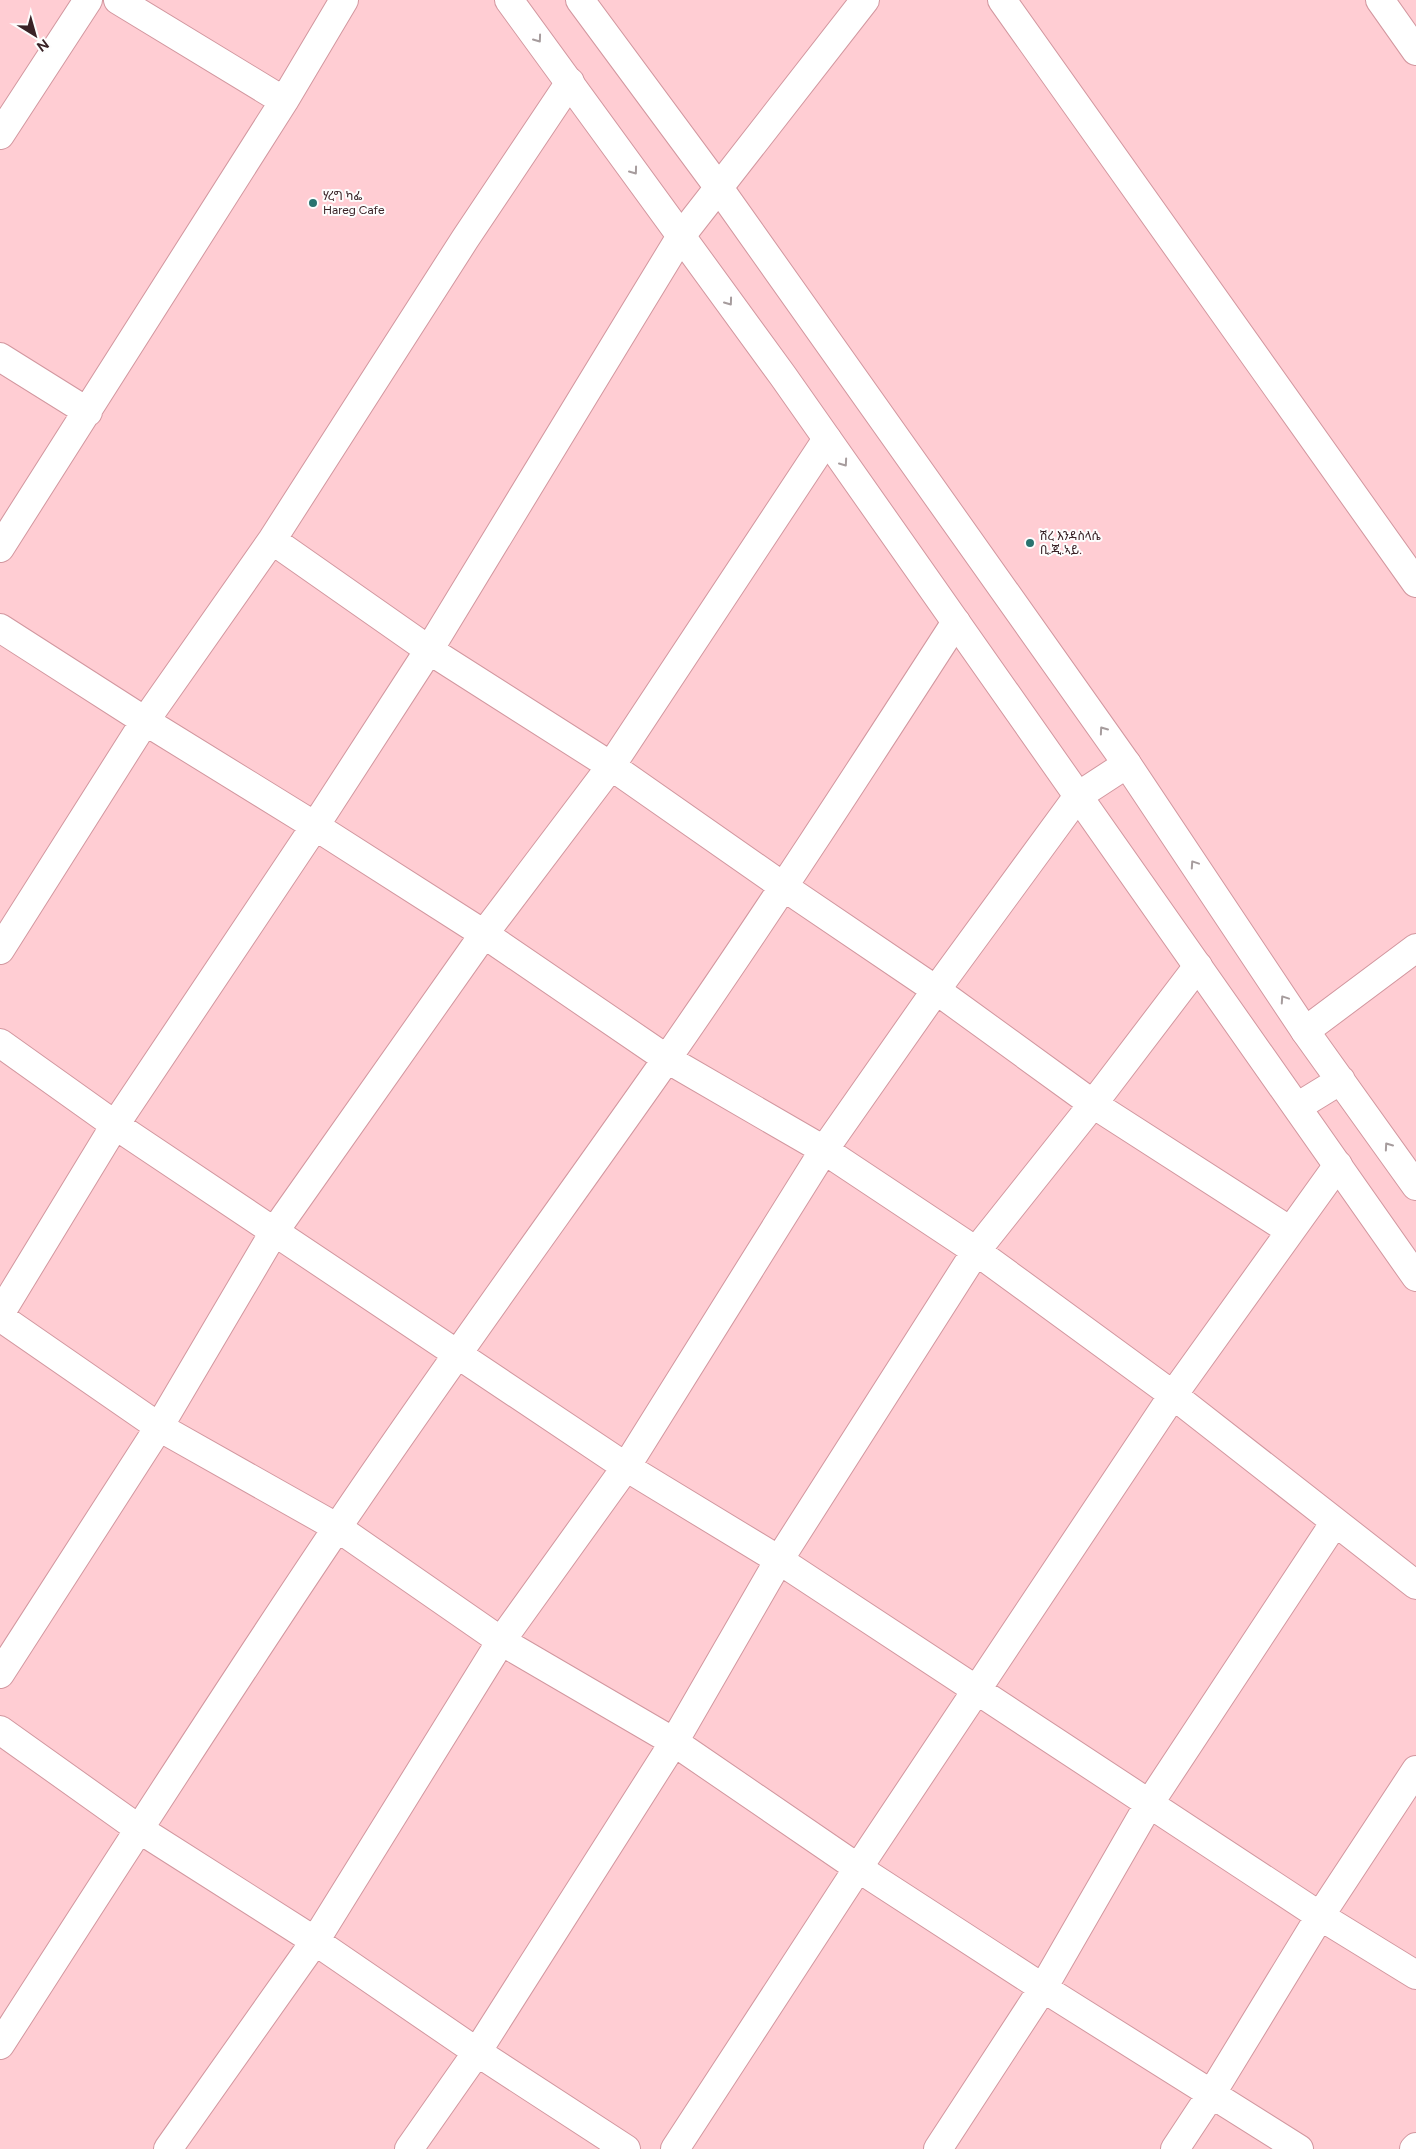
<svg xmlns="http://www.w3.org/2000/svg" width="1416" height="2149" font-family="Figtree,'Noto Sans Ethiopic',sans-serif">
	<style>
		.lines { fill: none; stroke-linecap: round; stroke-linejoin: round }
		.minor-casing { stroke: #d2979f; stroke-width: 30 }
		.major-casing { stroke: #d2979f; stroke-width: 30 }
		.minor { stroke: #fff; stroke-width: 28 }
		.major { stroke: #fff; stroke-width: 28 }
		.oneway { stroke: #a69c9d }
		.poi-dot { fill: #29736f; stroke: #fdfdfd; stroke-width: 2 }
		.labels { text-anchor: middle; stroke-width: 4; stroke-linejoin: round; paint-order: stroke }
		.poi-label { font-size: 12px; fill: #392226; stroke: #fdfdfd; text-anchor: start }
	</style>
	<rect width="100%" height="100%" fill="#ffcdd3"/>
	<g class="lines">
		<defs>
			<path id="minor" d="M118 0 284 101
				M1002 0 1416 583
				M1380 0 1416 51
				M0 135 88 0
				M0 357 88 412
				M272 540 429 650 611 766 784 887 936 990 1093 1104 1289 1230
				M0 548 284 101 344 0
				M0 628 145 721 315 826 484 934 667 1059 824 1150 976 1251 1173 1395 1416 1585
				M0 950 145 721 272 540 465 239 570 82
				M1305 1031 1416 948
				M0 1043 115 1125 626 1467 779 1560 1320 1916 1416 1975
				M0 1314 115 1125 315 826 429 650 681 236 865 0
				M0 1317 159 1427 338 1528 501 1641 674 1742 858 1868 1043 1988 1299 2149
				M0 1674 159 1427 274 1232 484 934 611 766 827 439
				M0 1730 139 1829 315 1941 477 2052 626 2149
				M0 2045C112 1871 223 1697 339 1525 445 1368 557 1215 666 1060 766 916 861 769 956 622
				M168 2149 315 1941 501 1641 626 1467 824 1150 936 990 1078 796 1127 764
				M409 2149 477 2052 674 1742 779 1560 976 1251 1093 1104 1198 966
				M675 2149 858 1868 1173 1395 1338 1165
				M938 2149 1043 1988 1149 1804 1335 1522
				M1175 2149 1212 2093 1320 1916 1416 1770
				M1414 2149 1416 2147"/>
			<path id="major" d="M509 0 783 376 1416 1277
				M580 0 719 188 1127 764 1305 1031 1416 1186
				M1297 1107 1341 1080"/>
		</defs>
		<use href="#minor" class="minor-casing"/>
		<use href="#major" class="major-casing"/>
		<use href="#minor" class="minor"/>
		<use href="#major" class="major"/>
	</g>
	<defs><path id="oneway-chevron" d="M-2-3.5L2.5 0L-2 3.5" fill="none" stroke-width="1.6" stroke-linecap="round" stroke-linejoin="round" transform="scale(1.25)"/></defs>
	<g class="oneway">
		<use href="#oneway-chevron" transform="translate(538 39) rotate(54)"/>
		<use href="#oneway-chevron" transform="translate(634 171) rotate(54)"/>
		<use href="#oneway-chevron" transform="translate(729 302) rotate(54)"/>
		<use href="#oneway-chevron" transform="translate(844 463) rotate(55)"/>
		<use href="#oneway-chevron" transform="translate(1103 730) rotate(-125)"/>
		<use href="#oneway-chevron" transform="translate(1194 864) rotate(-124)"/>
		<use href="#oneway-chevron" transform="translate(1284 999) rotate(-124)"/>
		<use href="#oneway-chevron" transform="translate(1388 1146) rotate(-125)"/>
	</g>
	<g class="poi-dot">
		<circle cx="313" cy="203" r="5"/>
		<circle cx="1030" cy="543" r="5"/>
	</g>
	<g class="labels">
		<g class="poi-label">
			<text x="323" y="200">ሃረግ ካፌ<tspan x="323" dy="14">Hareg Cafe</tspan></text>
			<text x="1040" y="540">ሽረ እንዳስላሴ<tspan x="1040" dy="14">ቢ.ጂ.ኣይ.</tspan></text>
		</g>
	</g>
	<g transform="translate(35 35) rotate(143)" stroke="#fdfdfd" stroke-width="4" paint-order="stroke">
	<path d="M0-4L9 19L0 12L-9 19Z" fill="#392226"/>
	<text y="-8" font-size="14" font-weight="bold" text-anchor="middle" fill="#392226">N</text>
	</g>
</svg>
